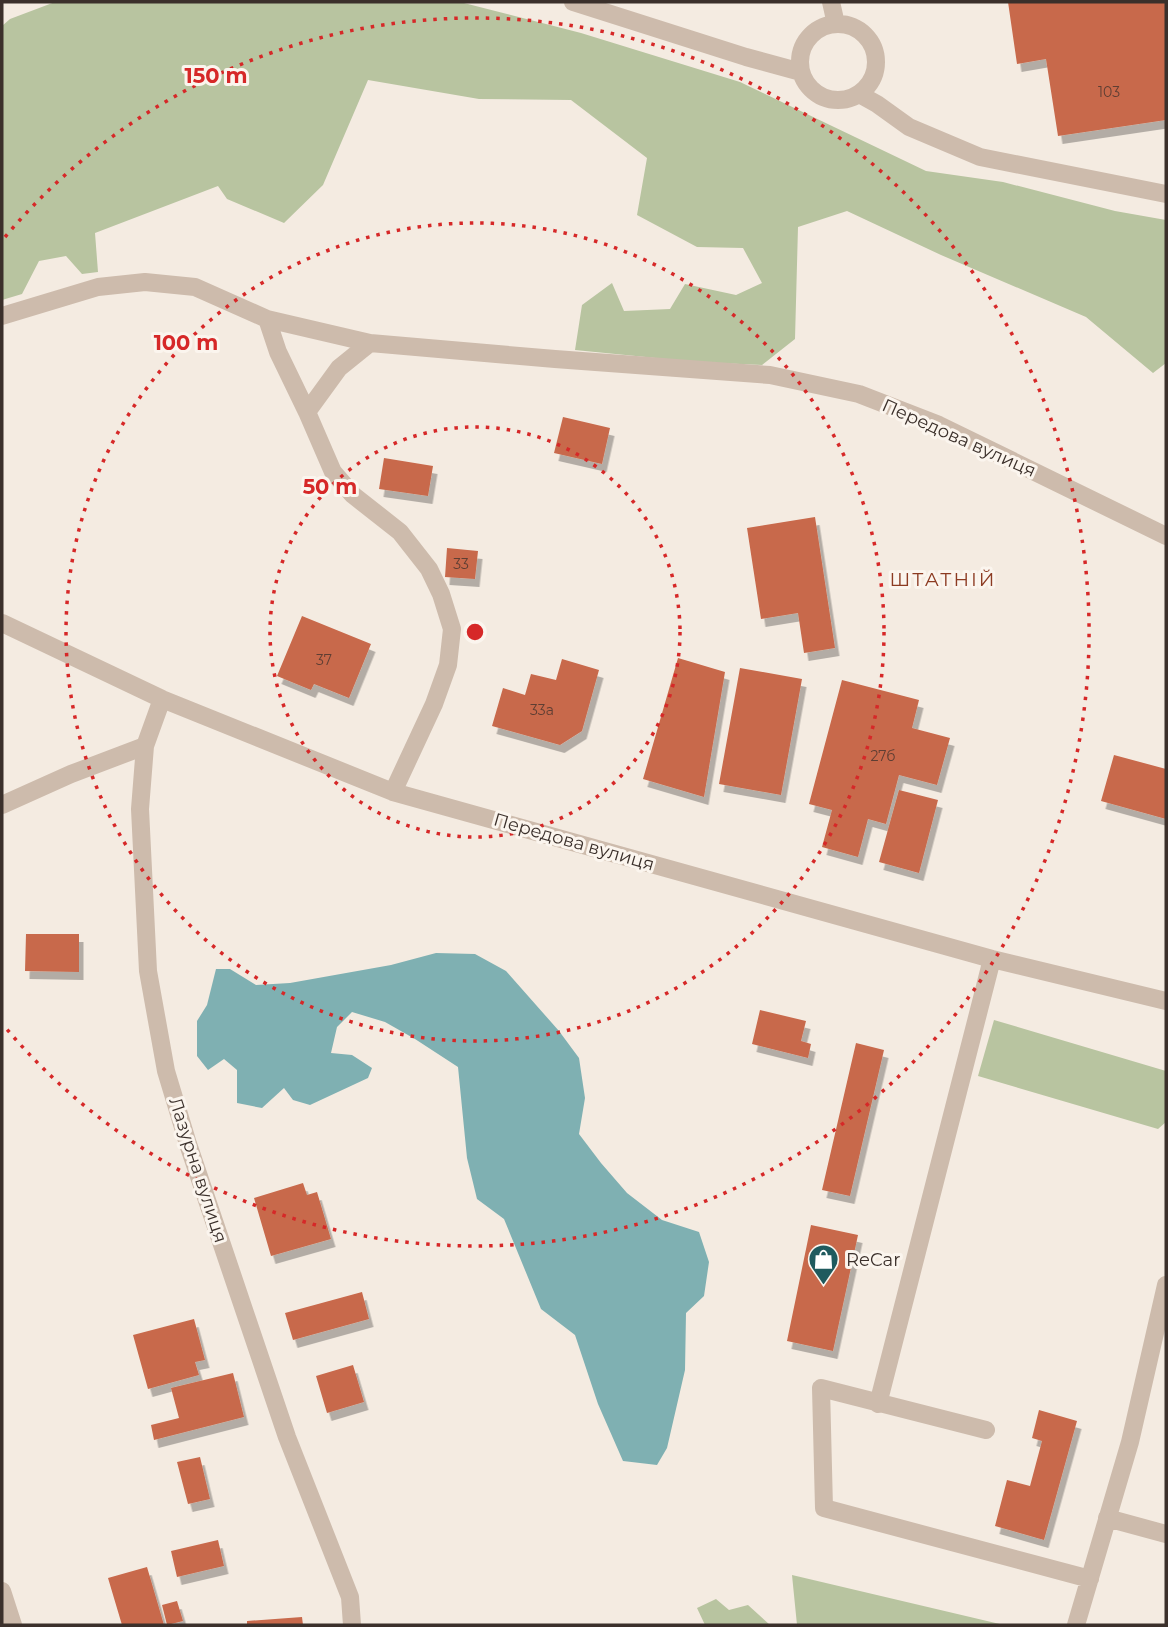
<svg xmlns="http://www.w3.org/2000/svg" width="1168" height="1627" font-family="Montserrat,sans-serif">
	<style>
		.green { fill: #b8c4a0 }
		.water { fill: #7fb0b2 }
		.building { fill: #c8694b; filter: url(#shadow) }
		.lines { fill: none; stroke-linecap: round; stroke-linejoin: round }
		.minor { stroke: #cdbbac; stroke-width: 18 }
		.ring { fill: none; stroke: #d62828; stroke-width: 3.5; stroke-dasharray: 3.5 7 }
		.labels { text-anchor: middle; stroke-width: 6; stroke-linejoin: round; paint-order: stroke }
		.number-label { font-size: 14px; fill: #5e3e33 }
		.street-label { font-size: 18px; fill: #3b302b; stroke: #fbf5ee }
		.poi-label { font-size: 18px; fill: #3b302b; stroke: #fbf5ee; text-anchor: start }
		.neighbourhood-label { font-size: 19px; letter-spacing: 2px; fill: #8c3b22; stroke: #fbf5ee }
		.centre { fill: #d62828; stroke: #fbf5ee; stroke-width: 3.5 }
		.ring-label { font-size: 21px; text-anchor: middle; font-weight: bold; fill: #d62828; stroke: #fbf5ee; stroke-width: 6; stroke-linejoin: round; paint-order: stroke }
	</style>
	<defs>
		<filter id="shadow"><feDropShadow dx="4.5" dy="8" stdDeviation="0" flood-color="#0004"/></filter>
	</defs>
	<rect width="100%" height="100%" fill="#f4ebe1"/>
	<path class="green" d="M55 2H460L581 33 740 82 926 171 1003 182 1115 211 1166 220V363L1153 373 1086 317 941 255 847 211 798 227 795 339 762 365 696 362 575 350 582 305 612 283 624 311 670 309 685 284 736 295 762 283 743 248 697 247 637 215 647 158 571 100 479 99 368 80 323 185 284 223 227 199 218 186 95 233 98 272 82 274 66 256 39 261 22 294 2 300V26L10 19Z
		M994 1020 1166 1071V1122L1158 1129 978 1076Z
		M792 1575 1004 1625H797Z
		M716 1599 729 1610 748 1605 770 1625H705L697 1608Z"/>
	<path class="water" d="M436 953 475 954 506 971 559 1031 579 1058 585 1098 579 1134 601 1163 627 1193 662 1220 699 1232 709 1262 704 1296 686 1313 685 1370 667 1448 657 1465 623 1461 598 1404 575 1335 541 1309 504 1219 477 1199 467 1158 458 1067 415 1039 385 1022 352 1012 337 1027 331 1053 352 1055 372 1068 368 1078 310 1105 293 1100 284 1088 262 1108 237 1103V1070L224 1059 208 1070 197 1056V1021L207 1005 216 969H230L256 985 290 983 391 965Z"/>
	<path class="building" d="M1008 2H1166V120L1058 136 1046 59 1017 64Z
		M563 417 610 428 602 464 554 453Z
		M384 458 433 466 428 496 379 489Z
		M815 517 835 648 804 653 798 613 761 619 747 528Z
		M447 548 478 551 475 579 445 577Z
		M302 616 371 644 349 698 314 684 311 690 277 676Z
		M678 658 725 672 704 797 643 779Z
		M562 659 599 670 582 731 560 745 492 726 503 688 525 695 531 674 556 680Z
		M740 668 802 679 781 795 719 784Z
		M842 680 919 700 912 728 950 738 937 785 899 775 886 824 868 819 858 857 822 847 832 810 809 804Z
		M1114 755 1166 769V819L1101 801Z
		M899 790 938 800 919 873 879 862Z
		M26 934H79V972L25 971Z
		M760 1010 806 1021 801 1041 811 1044 808 1058 752 1044Z
		M856 1043 884 1050 850 1196 822 1190Z
		M303 1183 307 1195 317 1192 331 1239 271 1256 254 1198Z
		M811 1225 858 1235 833 1351 787 1341Z
		M362 1292 369 1319 293 1340 285 1313Z
		M194 1319 205 1360 195 1362 199 1375 148 1389 133 1335Z
		M353 1365 364 1402 327 1413 316 1376Z
		M233 1373 244 1417 154 1440 151 1425 179 1418 171 1388Z
		M1039 1410 1077 1421 1044 1540 995 1526 1007 1480 1030 1486 1042 1441 1032 1438Z
		M200 1457 210 1499 188 1504 177 1462Z
		M218 1540 224 1566 177 1577 171 1551Z
		M147 1567 164 1625H122L108 1578Z
		M177 1601 183 1621 167 1625 162 1605Z
		M302 1617 303 1625H247V1621Z"/>
	<g class="lines">
		<path class="minor" d="M573 2 746 57 801 72
			M831 2 836 24
			M800 62a38 38 0 1 1 76 0a38 38 0 1 1-76 0Z
			M859 94 877 104 909 127 980 157 1166 194
			M2 316 98 287 145 282 195 287 267 319 370 343 555 359 770 375 859 394 939 425 1166 536
			M267 319 278 352 307 412 333 472 353 495 400 532 429 569 441 594 452 629 448 665 434 704 393 792
			M307 412 339 368 370 343
			M2 623 162 699 393 792 992 959 1166 1001
			M162 699 145 746 140 809 148 971 166 1071 188 1144 287 1437 350 1597 352 1625
			M2 805 71 774 145 746
			M878 1404 992 959
			M986 1430 821 1388 824 1508 1090 1579
			M1107 1518 1166 1534
			M2 1591 13 1625
			M1076 1625 1130 1442 1166 1285"/>
	</g>
	<g class="ring">
		<circle cx="475" cy="632" r="205"/>
		<circle cx="475" cy="632" r="409"/>
		<path d="M5 237A614 614 0 1 1 5 1027"/>
	</g>
	<defs>
		<symbol id="shop-pin" viewBox="-11 -11 22 30"><path d="M0 17L-7.5 6A9.5 9.5 0 1 1 7.5 6Z" fill="#1f5a5e" stroke="#fbf5ee"/><path d="M-5-2.5h2.3a2.7 3.5 0 0 1 5.4 0H5L5.5 6h-11ZM-1.5-2.5h3a1.5 2.3 0 0 0-3 0Z" fill="#fff"/></symbol>
	</defs>
	<g fill-rule="evenodd">
		<use href="#shop-pin" x="806" y="1242" width="35" height="47"/>
	</g>
	<g class="labels">
		<g class="number-label">
			<text x="1109" y="97">103</text>
			<text x="461" y="569">33</text>
			<text x="324" y="665">37</text>
			<text x="542" y="715">33а</text>
			<text x="883" y="761">27б</text>
		</g>
		<g class="street-label">
			<text transform="translate(959 438) rotate(24)" y="6">Передова вулиця</text>
			<text transform="translate(574 842) rotate(16)" y="6">Передова вулиця</text>
			<text transform="translate(198 1170) rotate(72)" y="6">Лазурна вулиця</text>
		</g>
		<g class="poi-label">
			<text x="846" y="1266">ReCar</text>
		</g>
		<g class="neighbourhood-label">
			<text x="943" y="586">ШТАТНІЙ</text>
		</g>
	</g>
	<circle cx="475" cy="632" r="10" class="centre"/>
	<g class="ring-label">
		<text x="216" y="83">150 m</text>
		<text x="186" y="350">100 m</text>
		<text x="330" y="494">50 m</text>
	</g>
	<rect width="1168" height="1627" fill="none" stroke="#3b302b" stroke-width="7"/>
</svg>
